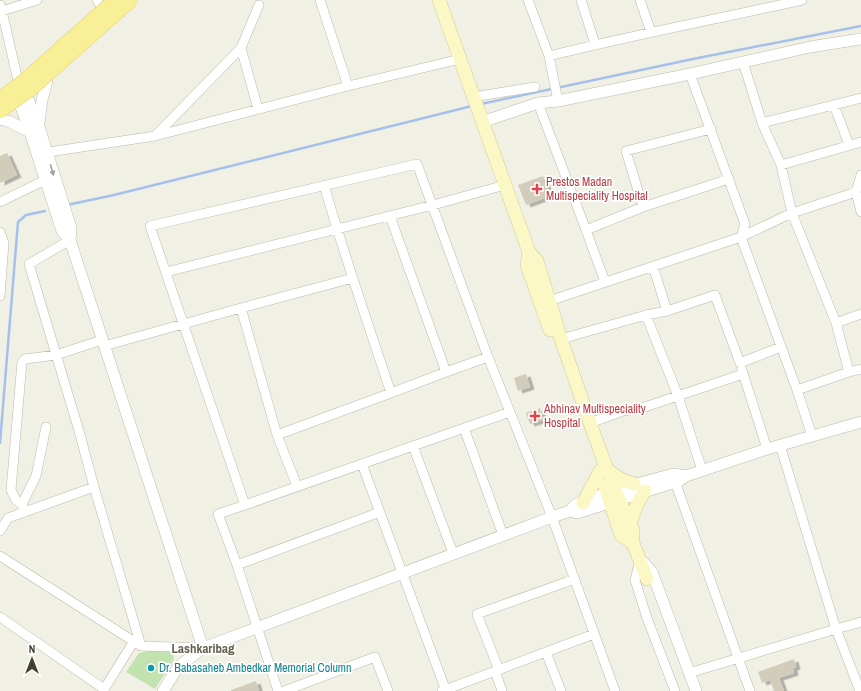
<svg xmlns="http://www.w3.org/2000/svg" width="861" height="691" font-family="'Archivo Narrow',sans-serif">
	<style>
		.green { fill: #c2e3af }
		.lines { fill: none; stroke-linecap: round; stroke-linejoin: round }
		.stream { stroke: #a4c0eb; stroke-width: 2.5 }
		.building { fill: #d2cdbb; filter: url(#shadow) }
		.minor-casing { stroke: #bcb9a8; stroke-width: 10 }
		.tertiary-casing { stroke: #bcb9a8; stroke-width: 12 }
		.secondary-casing { stroke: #cfca97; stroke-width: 14 }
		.minor { stroke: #fff; stroke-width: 9 }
		.tertiary { stroke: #fff; stroke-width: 11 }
		.secondary { stroke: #fbf8c5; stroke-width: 13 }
		.rail-casing { stroke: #949494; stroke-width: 4 }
		.rail { stroke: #fff; stroke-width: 2.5; stroke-dasharray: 8; stroke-linecap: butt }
		.primary-bridge-casing { stroke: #dccf68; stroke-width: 15; stroke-linecap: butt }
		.primary-bridge { stroke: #f8ef97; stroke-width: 14 }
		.oneway { fill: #a1a09a }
		.health-dot { fill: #e0444e; stroke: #fff; stroke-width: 1.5 }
		.culture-dot { fill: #0f9aa8; stroke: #fff; stroke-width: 1.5 }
		.labels { text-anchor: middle; stroke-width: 3.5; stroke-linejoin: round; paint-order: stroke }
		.health-label { font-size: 12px; fill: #be3a42; stroke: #fff; text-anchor: start }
		.culture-label { font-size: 12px; fill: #0d838f; stroke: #fff; text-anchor: start }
		.neighbourhood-label { font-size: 13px; font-weight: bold; fill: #65604d; stroke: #fff }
	</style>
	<defs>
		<filter id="shadow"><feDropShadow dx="4.5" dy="2.5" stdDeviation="0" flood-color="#0004"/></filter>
	</defs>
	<rect width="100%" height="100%" fill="#f1f0e5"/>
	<path class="green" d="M169 648 173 652 174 659 155 689 126 672 139 653 153 650Z"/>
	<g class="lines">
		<path class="stream" d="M481 104 693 59 861 26
			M67 205 114 195 472 106
			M0 443 18 222 26 215 45 211"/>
	</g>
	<path class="building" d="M7 153 17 175 0 183V156Z
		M543 176 550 196 526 205 518 185Z
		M526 374 530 387 518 391 514 378Z
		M540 408 543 420 530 424 526 413Z
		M794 659 796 667 793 668 794 673 779 678 784 691H774L770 680 762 683 758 672Z
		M256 681 259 691H231V690Z"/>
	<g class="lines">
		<defs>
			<path id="minor" d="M97 0 102 8
				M320 0 348 86
				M528 0 549 56 558 101
				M581 0 595 44
				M640 0 651 32
				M0 5 2 11 37 0
				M0 11H2L18 81
				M241 48 258 109
				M549 56C633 35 717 19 802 0
				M743 62 762 123 781 165 792 213 836 323 849 372 797 390
				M690 74 745 224 741 237
				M473 97 535 87
				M538 103 586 230 643 207
				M834 105 849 145
				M762 123 861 98
				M711 129 626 151 643 207 729 179
				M156 135 241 48 259 5
				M42 153 155 136 348 86 460 59
				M417 164 488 357 510 412 245 505 150 226Z
				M781 165 861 142
				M324 185C344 255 368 324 391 393L277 435 241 308 353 278
				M856 192 861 212
				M0 202 45 180
				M390 216 446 372 391 393
				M586 230 605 282
				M0 232 4 243 0 296
				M741 237 792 213 856 192 861 175
				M70 240 29 264 79 431 94 487
				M653 266 667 311
				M166 272 433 205 505 185
				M543 303 741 237 797 390 812 436
				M646 315 678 396 702 470
				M836 323 861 314
				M561 339 646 315 667 311 715 295 740 363 781 347
				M104 346 241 308
				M742 370 767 449
				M446 372 488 357
				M849 372 861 369
				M510 412 552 517 615 691
				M590 423 623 411 639 409 743 374
				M464 428 503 535
				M277 435 297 486
				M413 446 453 553
				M362 464 446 691
				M673 476 750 691
				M22 504 36 476 46 427
				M245 505 218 514 237 565 380 512
				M23 513V505L16 500 11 490 22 362 25 359 56 355 102 340
				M0 531 8 518 94 487 141 646 203 648
				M0 556 141 646
				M640 560 635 580 647 618 675 691
				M237 565 278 691
				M0 617 104 689
				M546 652 561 691
				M499 670 477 614 575 579
				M495 671 502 691
				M689 673 836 629 780 445
				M103 691 134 641
				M284 691 375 657 388 691
				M442 691 594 634
				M860 691 836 629 861 622"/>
			<path id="tertiary" d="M21 86 26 94 38 124 71 228 70 240 203 648
				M12 93 20 104 30 132 62 231 70 240
				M0 119 8 121 30 132
				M39 122 42 100 47 81
				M482 122 538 103 558 101 690 74 810 47 861 39
				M570 511 575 505 615 490 673 474 686 476
				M642 561 652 572 696 691
				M163 691 178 667 203 648 552 517 570 511 577 513 679 481 686 476 767 449 861 422"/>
			<path id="secondary" d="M439 0 529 252 537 261 561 339 590 423 613 486 633 530V543L647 579
				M529 252 527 265 550 330
				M606 469 622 480 634 484
				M605 486 621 535 633 543
				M583 503 600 471
				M630 523 638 502 645 491"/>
		</defs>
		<use href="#minor" class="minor-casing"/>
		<use href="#tertiary" class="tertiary-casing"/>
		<use href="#secondary" class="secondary-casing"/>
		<use href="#minor" class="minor"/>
		<use href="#tertiary" class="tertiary"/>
		<use href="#secondary" class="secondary"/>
		<defs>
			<path id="rail" d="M0 107C46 77 85 37 126 0"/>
		</defs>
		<use href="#rail" class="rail-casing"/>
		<use href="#rail" class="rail"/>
		<defs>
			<path id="primary-bridge" d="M0 99 24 81 115 0
				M0 111 32 88 131 0"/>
		</defs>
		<use href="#primary-bridge" class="primary-bridge-casing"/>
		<use href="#primary-bridge" class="primary-bridge"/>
	</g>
	<defs><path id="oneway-solid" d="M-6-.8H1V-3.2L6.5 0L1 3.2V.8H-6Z"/></defs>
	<use class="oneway" href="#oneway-solid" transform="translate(52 170) rotate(74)"/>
	<g class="health-dot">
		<path d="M535 183h4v4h4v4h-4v4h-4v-4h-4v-4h4z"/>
		<path d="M533 410h4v4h4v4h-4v4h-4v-4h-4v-4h4z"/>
	</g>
	<circle class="culture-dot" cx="151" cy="668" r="4"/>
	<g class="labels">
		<g class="health-label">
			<text x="546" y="186">Prestos Madan<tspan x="546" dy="14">Multispeciality Hospital</tspan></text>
			<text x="544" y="413">Abhinav Multispeciality<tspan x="544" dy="14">Hospital</tspan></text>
		</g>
		<g class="culture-label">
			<text x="159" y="672">Dr. Babasaheb Ambedkar Memorial Column</text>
		</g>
		<g class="neighbourhood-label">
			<text x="203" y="653">Lashkaribag</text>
		</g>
	</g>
	<g transform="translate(32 659)" stroke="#ffffff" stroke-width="3" paint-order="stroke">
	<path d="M0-3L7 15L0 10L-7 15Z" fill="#434035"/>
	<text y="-6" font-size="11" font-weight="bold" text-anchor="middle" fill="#434035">N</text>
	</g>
</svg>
